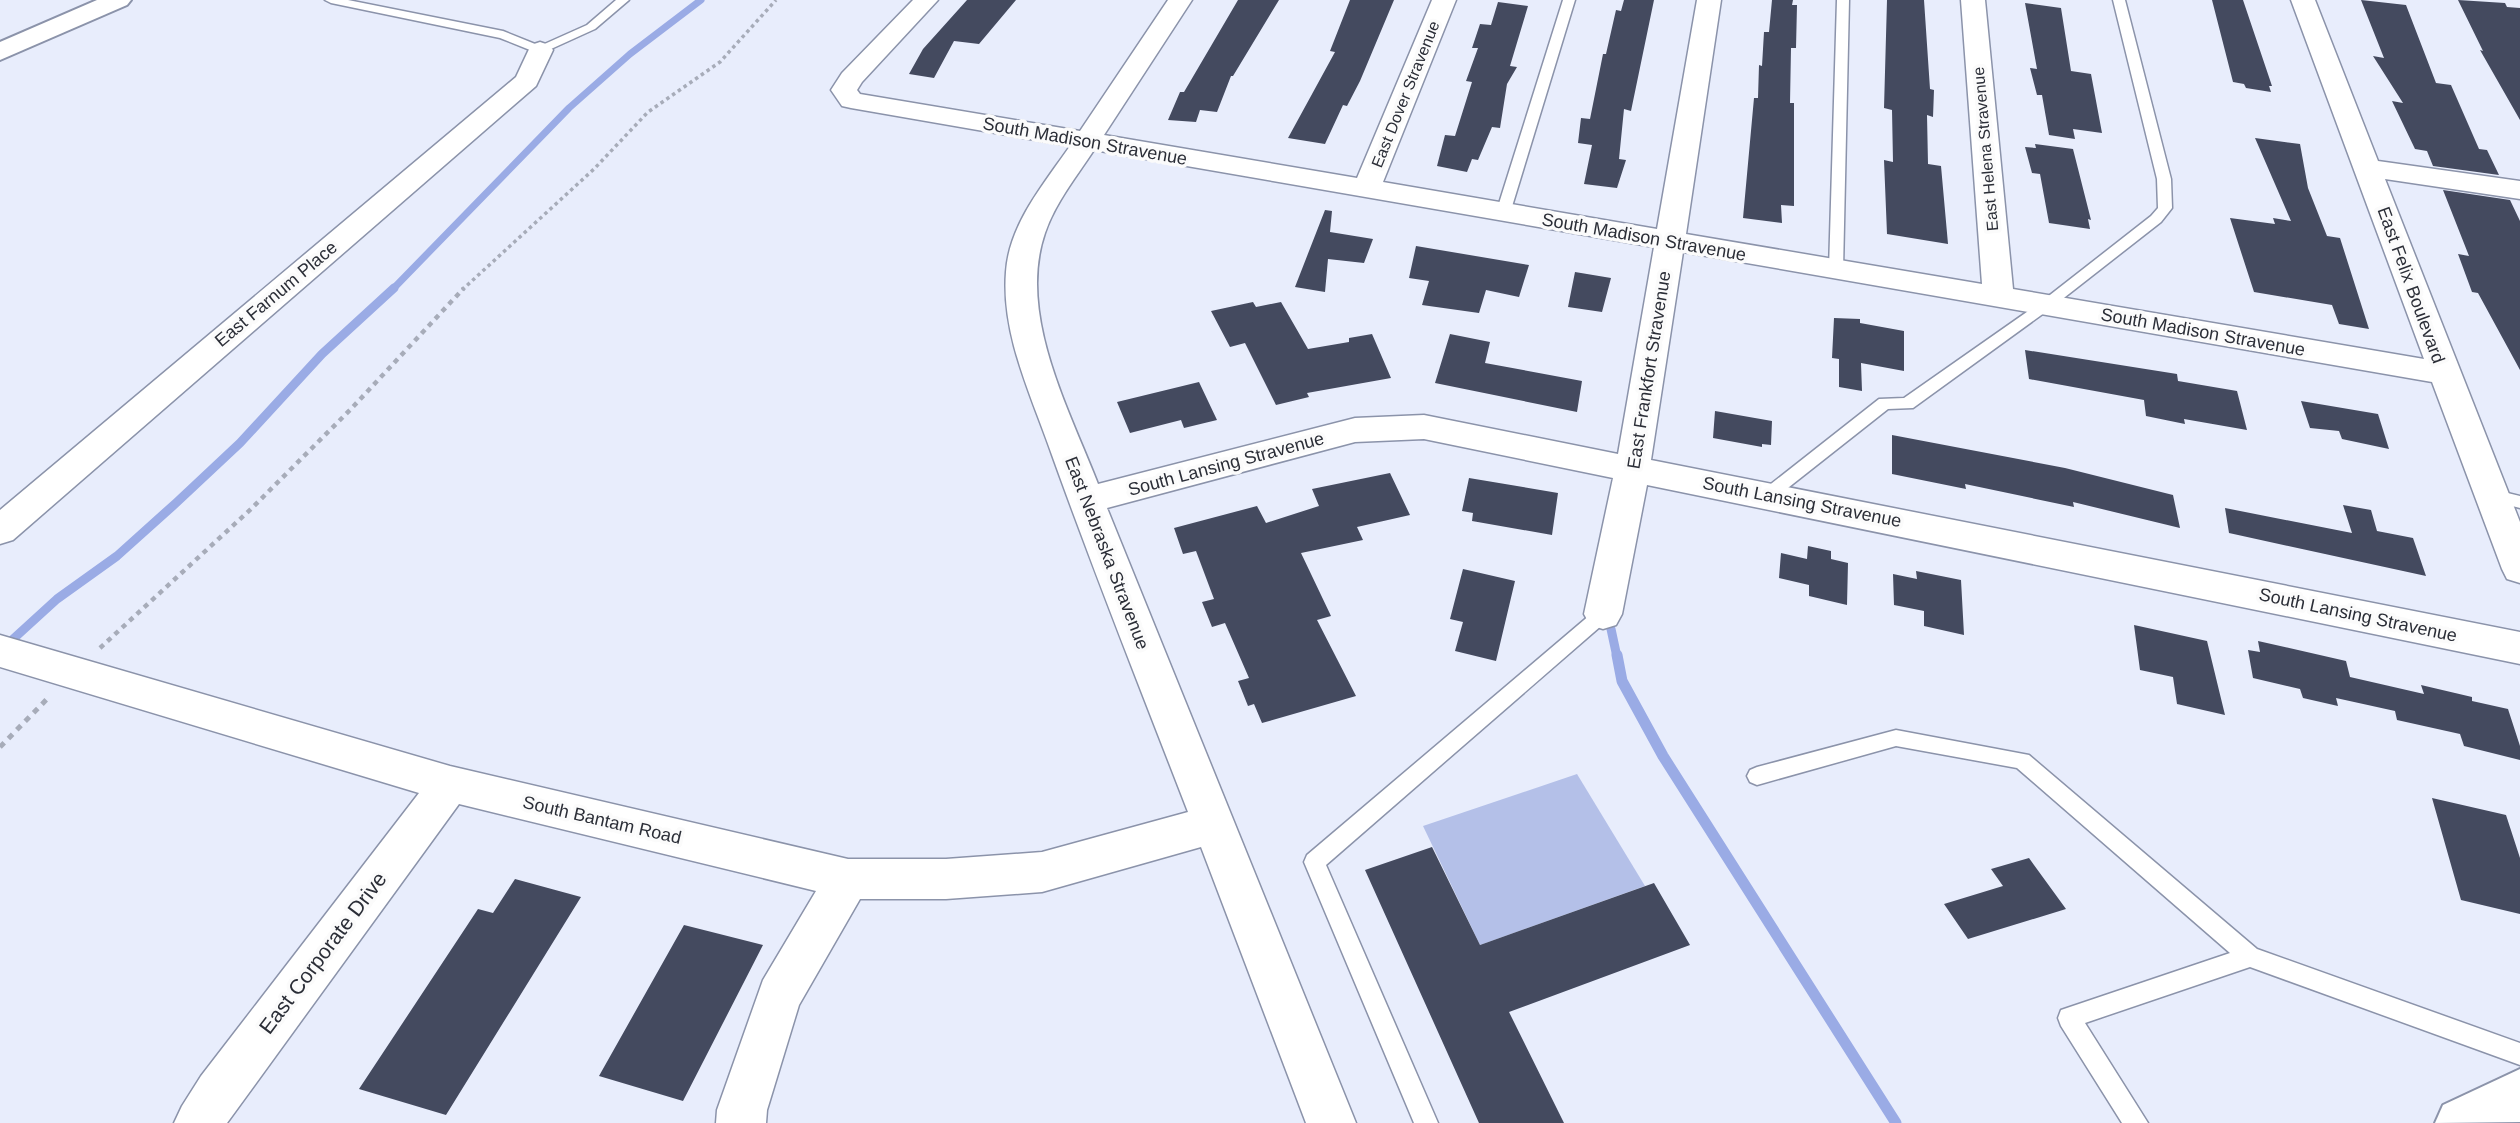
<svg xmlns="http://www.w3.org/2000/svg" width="2520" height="1123" font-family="Arial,sans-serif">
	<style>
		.green { fill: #b4c0e8 }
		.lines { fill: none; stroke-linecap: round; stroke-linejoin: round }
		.stream-far2 { stroke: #9aabe5; stroke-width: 7 }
		.stream-far1 { stroke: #9aabe5; stroke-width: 9 }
		.stream { stroke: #9aabe5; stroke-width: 11 }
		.building { fill: #444a5f }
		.service-casing { stroke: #8b93aa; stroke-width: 3 }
		.minor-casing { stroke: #8b93aa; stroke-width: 3 }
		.secondary-casing { stroke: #8b93aa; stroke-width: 4 }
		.motorway-casing { stroke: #8b93aa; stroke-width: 4 }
		.path-far2 { stroke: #a7acb9; stroke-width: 3.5; stroke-dasharray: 3.5 3.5; stroke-linecap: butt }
		.path-far1 { stroke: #a7acb9; stroke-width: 4.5; stroke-dasharray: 5 5; stroke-linecap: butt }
		.path { stroke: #a7acb9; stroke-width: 5; stroke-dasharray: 6 6; stroke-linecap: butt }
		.service { fill: #fff; fill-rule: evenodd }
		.minor { fill: #fff; fill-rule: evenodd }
		.secondary { fill: #fff; fill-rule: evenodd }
		.motorway { fill: #fff; fill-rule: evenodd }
		.labels { text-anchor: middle; stroke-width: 7; stroke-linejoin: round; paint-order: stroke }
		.far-street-label { font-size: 16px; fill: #2b2e37; stroke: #fbfbfb }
		.street-label { font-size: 18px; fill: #2b2e37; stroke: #fbfbfb }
		.near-street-label { font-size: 21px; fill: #2b2e37; stroke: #fbfbfb }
	</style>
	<rect width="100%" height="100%" fill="#e8edfc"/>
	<path class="green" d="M1577 774 1645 886 1480 945 1423 826Z"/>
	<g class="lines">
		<path class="stream-far2" d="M392 290 569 108 630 54 701 0"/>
		<path class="stream-far1" d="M1611 629 1617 657
			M0 651 57 599 117 556 176 503 240 443 322 354 394 288"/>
		<path class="stream" d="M1617 655 1622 681 1663 756 1896 1123"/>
	</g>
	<path class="building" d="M967 0H1016L979 44 954 41 934 78 909 74 923 49Z
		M1238 0H1279L1233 76H1231L1217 112 1200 110 1196 122 1168 120 1180 92H1184Z
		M1350 0H1394L1360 81 1347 106 1343 105 1325 144 1288 138 1335 52 1330 51Z
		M1624 0H1654L1631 111 1624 109 1619 159 1626 160 1617 188 1584 184 1592 145 1578 143 1581 118 1590 119 1603 54H1606L1616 10 1621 11Z
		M1772 0H1793L1792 5H1797L1796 48H1791L1790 103H1794V206L1781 205 1782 223 1743 218 1754 98H1758L1759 65 1762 66 1764 32H1769Z
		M1887 0H1924L1930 89 1934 90 1933 117 1927 115 1928 164 1941 166 1948 244 1887 234 1884 160 1893 162 1892 110 1884 108Z
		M2212 0H2243L2272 86H2269L2271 92 2246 88 2244 84 2233 82Z
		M2361 0 2406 5 2436 83 2451 85 2479 149 2487 150 2499 175 2433 166 2427 151 2415 149 2392 101 2403 103 2373 56 2384 58Z
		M2458 0 2505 3 2507 7 2520 8V120L2480 50 2483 51Z
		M1498 2 1528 6 1510 66 1517 67 1507 84 1500 128 1492 127 1478 160 1472 159 1467 172 1437 166 1445 135 1455 136 1472 82 1466 81 1478 48H1472L1480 24 1491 25Z
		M2025 3 2061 8 2071 71 2091 74 2102 133 2073 129 2075 139 2049 135 2042 95H2037L2030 68 2037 69Z
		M2255 138 2300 144 2308 188 2327 236 2340 238 2369 329 2339 324 2332 305 2254 292 2230 218 2275 224 2273 218 2291 221Z
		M2035 144 2073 149 2091 220 2088 219 2090 229 2049 223 2040 174 2032 173 2025 147 2036 148Z
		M2443 190 2510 200 2520 221V370L2478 293 2472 292 2458 254 2469 256Z
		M1325 210 1332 211 1330 232 1373 239 1364 263 1328 259 1325 292 1295 287Z
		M1416 246 1529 265 1519 297 1486 290 1479 313 1422 305 1429 281 1409 278Z
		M1575 272 1611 278 1602 312 1568 307Z
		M1253 302 1256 307 1281 302 1308 349 1349 342V338L1372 334 1391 378 1307 393 1309 397 1276 405 1245 343 1230 347 1211 311Z
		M1834 318 1860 319V323L1904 331V371L1861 363 1862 391 1839 387V359L1832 358Z
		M1450 334 1490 342 1485 363 1582 381 1577 412 1435 383Z
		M2025 350 2177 374 2178 381 2237 391 2247 430 2184 419 2185 424 2146 416 2144 400 2029 379Z
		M1199 382 1217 420 1184 428 1181 420 1130 433 1117 402Z
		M2301 401 2378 414 2389 449 2342 439 2339 431 2310 428Z
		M1715 411 1772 421 1771 445 1762 444V447L1713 438Z
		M1892 435 2065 468 2173 495 2180 528 2073 502 2074 507 1965 484 1966 489 1892 474Z
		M1390 473 1410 515 1357 527 1363 540 1301 553 1331 616 1317 620 1356 696 1262 723 1254 704 1248 706 1238 681 1249 678 1225 623 1212 627 1202 602 1214 599 1196 551 1183 554 1174 528 1257 506 1266 523 1319 506 1312 489Z
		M1469 478 1558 493 1552 535 1472 521 1473 513 1462 511Z
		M2343 505 2371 510 2377 531 2413 538 2426 576 2229 533 2225 508 2352 533Z
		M1808 546 1831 551V559L1848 563 1847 605 1809 596V585L1779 578 1781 553 1807 559Z
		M1463 569 1515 581 1496 661 1455 651 1463 622 1450 619Z
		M1916 571 1961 580 1964 635 1924 626V611L1894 605 1893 574 1917 579Z
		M2134 625 2207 641 2225 715 2177 704 2173 677 2140 670Z
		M2258 641 2346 661 2350 677 2424 694 2421 685 2472 697V701L2508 709 2520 746V760L2464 746 2460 734 2397 720 2395 711 2336 698 2338 706 2303 698 2300 689 2253 678 2248 650 2260 652Z
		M2432 798 2506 815 2520 858V914L2461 900Z
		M1432 847 1480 945 1654 883 1690 945 1509 1012 1564 1123H1479L1365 870Z
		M2029 858 2066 909 1968 939 1944 904 2003 886 1991 869Z
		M515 879 581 897 446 1115 359 1089 478 909 493 913Z
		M684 925 763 945 683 1101 599 1076Z"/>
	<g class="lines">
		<defs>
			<path id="service" d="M325 0H348L503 31 540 46 587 25 616 0H629L595 29 540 54 500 38 331 3Z
				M1563 0H1575L1510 213 1508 216H1498L1496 213Z
				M1837 0H1849L1843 270 1836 275 1829 270Z
				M2113 0H2125L2171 179 2172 208 2161 222 2051 308 1913 408 1888 409 1774 499H1762L1760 495 1762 491 1879 399 1904 398 2041 302 2151 216 2158 208 2157 179Z
				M2491 489 2520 496V508L2485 499 2483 495Z
				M1603 607 1609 609 1612 614 1609 619 1326 865 1438 1123H1414L1304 862 1307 855 1597 609Z
				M1896 730 2029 755 2257 949 2520 1043V1065L2250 967 2085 1023 2148 1123H2122L2061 1026 2058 1018 2061 1010 2230 953 2017 768 1896 746 1757 785 1750 782 1747 776 1750 770 1757 767Z"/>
			<path id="minor" d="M913 0H938L862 82 857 90 860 94 1080 131 1168 0H1192L1104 135 1357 178 1432 0H1456L1383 182 1657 229 1697 0H1721L1686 234 1982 284 1961 0H1985L2013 289 2424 359 2291 0H2315L2378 161 2520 181V199L2385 179 2520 522V583L2507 579 2502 569 2432 382 1683 252 1651 460 2520 632V664L1647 485 1622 614 1616 625 1603 629 1590 625 1584 614 1613 478 1424 439 1355 442 1107 508 1356 1123H1306L1201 847 1042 892 946 899H860L799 1005 767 1110 766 1123H716L717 1110 763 980 816 891 459 804 227 1123H174L182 1106 201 1076 419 793 0 667V635L450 766 848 859H946L1042 852 1188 812C1142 693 1095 575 1052 455 1032 397 1001 335 1006 272 1009 224 1044 184 1070 146L851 108 842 106 831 90 842 73ZM1094 150 1654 247 1618 454 1424 415 1355 418 1098 484C1069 409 1017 314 1045 233 1055 203 1077 176 1094 150Z
				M540 42 549 45 553 50 536 86 13 540 0 544V510L516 77 531 45Z"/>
			<path id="secondary" d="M2520 1069V1122L2435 1123 2443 1105Z"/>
			<path id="motorway" d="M97 0H131L127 5 0 60V42Z"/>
		</defs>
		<use href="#service" class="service-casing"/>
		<use href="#minor" class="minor-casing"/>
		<use href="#secondary" class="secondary-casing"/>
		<use href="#motorway" class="motorway-casing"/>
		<path class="path-far2" d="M462 290 594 169 648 112 720 62 776 0"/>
		<path class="path-far1" d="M100 648 251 509 351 409 464 288"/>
		<path class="path" d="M0 747 48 698"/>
		<use href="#service" class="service"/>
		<use href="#minor" class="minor"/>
		<use href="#secondary" class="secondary"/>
		<use href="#motorway" class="motorway"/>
	</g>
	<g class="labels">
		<g class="far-street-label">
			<text transform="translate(1405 94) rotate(-68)" y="6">East Dover Stravenue</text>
			<text transform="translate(1985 149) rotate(-95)" y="6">East Helena Stravenue</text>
		</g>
		<g class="street-label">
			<text transform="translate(1085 141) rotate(10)" y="6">South Madison Stravenue</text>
			<text transform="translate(1644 237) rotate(10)" y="6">South Madison Stravenue</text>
			<text transform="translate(2411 285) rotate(70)" y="6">East Felix Boulevard</text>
			<text transform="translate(276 294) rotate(-40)" y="6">East Farnum Place</text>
			<text transform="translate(2203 332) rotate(10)" y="6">South Madison Stravenue</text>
			<text transform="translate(1649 370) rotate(-81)" y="6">East Frankfort Stravenue</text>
			<text transform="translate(1226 464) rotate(-15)" y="6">South Lansing Stravenue</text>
			<text transform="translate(1802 502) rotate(11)" y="6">South Lansing Stravenue</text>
			<text transform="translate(1107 553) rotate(69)" y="6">East Nebraska Stravenue</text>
			<text transform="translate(2358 615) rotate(12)" y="6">South Lansing Stravenue</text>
			<text transform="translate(602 820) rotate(13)" y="6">South Bantam Road</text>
		</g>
		<g class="near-street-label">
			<text transform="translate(323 953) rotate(-53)" y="7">East Corporate Drive</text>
		</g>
	</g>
</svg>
